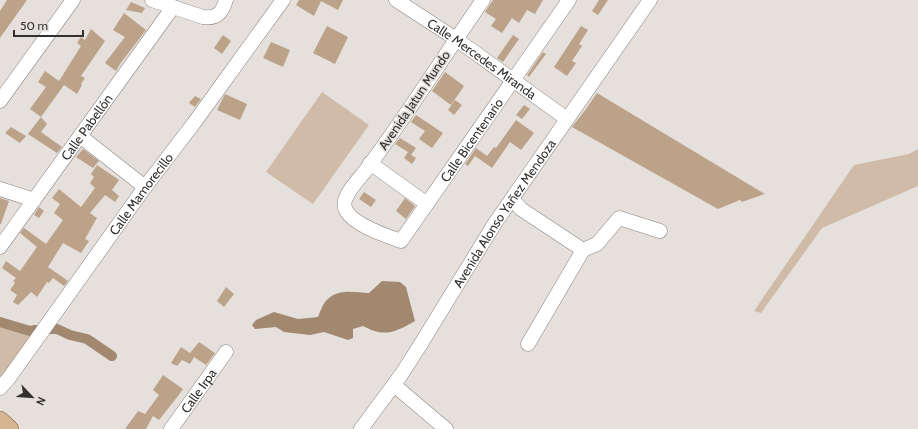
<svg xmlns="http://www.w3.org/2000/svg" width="918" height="429" font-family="Cabin,sans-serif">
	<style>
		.green { fill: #cfbba8 }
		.water { fill: #a1886f }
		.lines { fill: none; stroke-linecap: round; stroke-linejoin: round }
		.canal { stroke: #a1886f; stroke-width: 10 }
		.building { fill: #bca288 }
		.minor-casing { stroke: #888480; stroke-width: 15 }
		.major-casing { stroke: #8b673f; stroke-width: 18 }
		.minor { stroke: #fff; stroke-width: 14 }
		.major { stroke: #d6b591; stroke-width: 17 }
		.labels { text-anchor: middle; stroke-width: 3.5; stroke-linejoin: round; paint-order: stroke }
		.street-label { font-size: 13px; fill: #32312f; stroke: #e5e0dc }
	</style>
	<rect width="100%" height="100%" fill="#e5e0dc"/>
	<path class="green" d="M322 92 369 125 313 204 266 172Z
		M918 149V186L822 228 761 313 754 311 854 165 909 154Z
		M0 325 34 336 0 382Z"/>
	<path class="water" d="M382 281 400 282 406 287 415 321C395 332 385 338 363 326L353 329V338L348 340 324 332 310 335 284 332 276 327 255 329 252 325 256 320 274 312 298 319 318 317C320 312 322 306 325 302 336 288 353 292 369 293Z"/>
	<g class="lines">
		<path class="canal" d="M0 322 30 331 35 330
			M50 329H57L70 335 87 339 112 356"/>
	</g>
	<path class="building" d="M7 0H27L0 38V11Z
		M299 0H343L338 10 321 1 314 16 296 5Z
		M493 0H543L535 14 527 10 519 23 512 18 502 33 491 26 496 19 485 12Z
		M599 0H608L598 15 592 11Z
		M131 2 145 8 142 13 126 10Z
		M124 13 146 30 120 64 116 71 105 63 125 37 113 30Z
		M327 26 348 37 335 64 313 53Z
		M581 26 588 30 579 44 582 46 572 61 576 63 567 76 554 67Z
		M91 29 105 41 81 76 85 78 81 84 82 85 77 94 64 85 41 117 30 109 46 87 38 82 45 71 59 81 81 46 77 43 81 37 85 40Z
		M223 35 231 41 222 54 214 48Z
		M513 35 519 39 503 62 497 58Z
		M271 42 290 50 283 67 263 58Z
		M543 52 546 54 529 77 527 75Z
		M445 72 464 86 451 105 432 91Z
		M597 93 765 194 742 202 740 200 718 209 572 127 586 109Z
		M225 94 247 104 240 120 217 110Z
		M195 96 201 99 195 107 189 103Z
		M455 100 462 105 454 115 448 110Z
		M524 105 530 109 522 119 516 115Z
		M416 115 443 133 432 148 419 139 425 131 411 122Z
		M41 117 47 124 41 132 62 147 57 153 28 134Z
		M516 120 534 133 521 150 510 142 492 168 475 156 468 166 465 164 476 148 487 156 494 147 496 148Z
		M11 127 26 136 20 143 5 133Z
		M400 138 416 148 411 155 408 153 416 158 412 164 404 158 408 152 395 144Z
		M83 149 99 161 93 168 76 157Z
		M97 165 119 180 112 190 119 196 115 202 105 195 90 213 97 218 85 239 89 241 81 253 63 243 48 267 68 281 64 286 53 278 49 283 47 282 37 297 31 292 18 305 13 302 17 295 10 290 15 283 13 281 16 278 2 268 6 261 20 271 37 247 20 233 24 228 46 244 63 220 54 213 60 204 52 198 59 189 81 207 95 188 90 183 94 177 91 174Z
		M364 192 376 200 371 207 359 199Z
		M0 198 9 201 1 224H0Z
		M405 198 415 206 406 219 396 211Z
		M39 207 44 211 39 218 34 215Z
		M226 287 234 294 224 307 217 301Z
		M199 342 215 353 206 365 194 357 190 364 182 360 177 366 171 363 181 347 190 353Z
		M163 375 183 389 178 396 159 420 153 416 146 429H125L138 411 145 414 159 395 153 390Z"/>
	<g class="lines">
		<defs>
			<g id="minor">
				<path d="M152 0 203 17C217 19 222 13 226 0"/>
				<path id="s1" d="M396 0 456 39 567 119"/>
				<path id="s2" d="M483 0C444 56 407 115 366 170 359 179 341 197 345 208 350 224 387 236 401 241L569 0"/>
				<path d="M0 101 73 0"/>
				<path d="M80 136 145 187"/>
				<path d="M370 163 427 204"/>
				<path d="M0 189 34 200"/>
				<path d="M512 199 521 209 583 250"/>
				<path id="s3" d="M0 247 173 7"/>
				<path d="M528 344 583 250 597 244 619 218 660 231"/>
				<path d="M394 385 446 429"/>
				<path id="s4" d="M0 388 9 378 145 187 194 123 283 0"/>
				<path id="s5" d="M171 429 226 352"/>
				<path id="s6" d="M361 429 401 375 419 347 495 223 650 0"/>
			</g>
			<path id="major" d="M0 420 10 429"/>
		</defs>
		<use href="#minor" class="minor-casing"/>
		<use href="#major" class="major-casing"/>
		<use href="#minor" class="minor"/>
		<use href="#major" class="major"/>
	</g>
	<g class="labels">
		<g class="street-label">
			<text dy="5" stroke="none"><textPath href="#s1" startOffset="104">Calle Mercedes Miranda</textPath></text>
			<text transform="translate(414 100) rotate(-56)" y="5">Avenida Jatun Mundo</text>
			<text dy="5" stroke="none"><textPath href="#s3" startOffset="148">Calle Pabellón</textPath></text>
			<text dy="5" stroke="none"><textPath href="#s2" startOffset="441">Calle Bicentenario</textPath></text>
			<text dy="5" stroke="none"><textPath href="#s4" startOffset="240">Calle Mamorecillo</textPath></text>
			<text dy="5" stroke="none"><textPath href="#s6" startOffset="259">Avenida Alonso Yañez Mendoza</textPath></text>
			<text dy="5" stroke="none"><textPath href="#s5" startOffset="47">Calle Irpa</textPath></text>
		</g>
	</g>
	<g transform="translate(32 397) rotate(115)" stroke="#e5e0dc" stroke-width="3" paint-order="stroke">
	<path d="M0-3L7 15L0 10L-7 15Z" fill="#32312f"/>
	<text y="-6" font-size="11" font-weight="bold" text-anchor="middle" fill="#32312f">N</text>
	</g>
	<path d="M14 30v6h69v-6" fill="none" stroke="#32312f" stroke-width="2"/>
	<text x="20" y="30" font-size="12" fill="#32312f" stroke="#e5e0dc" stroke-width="3" paint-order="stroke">50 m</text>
</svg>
